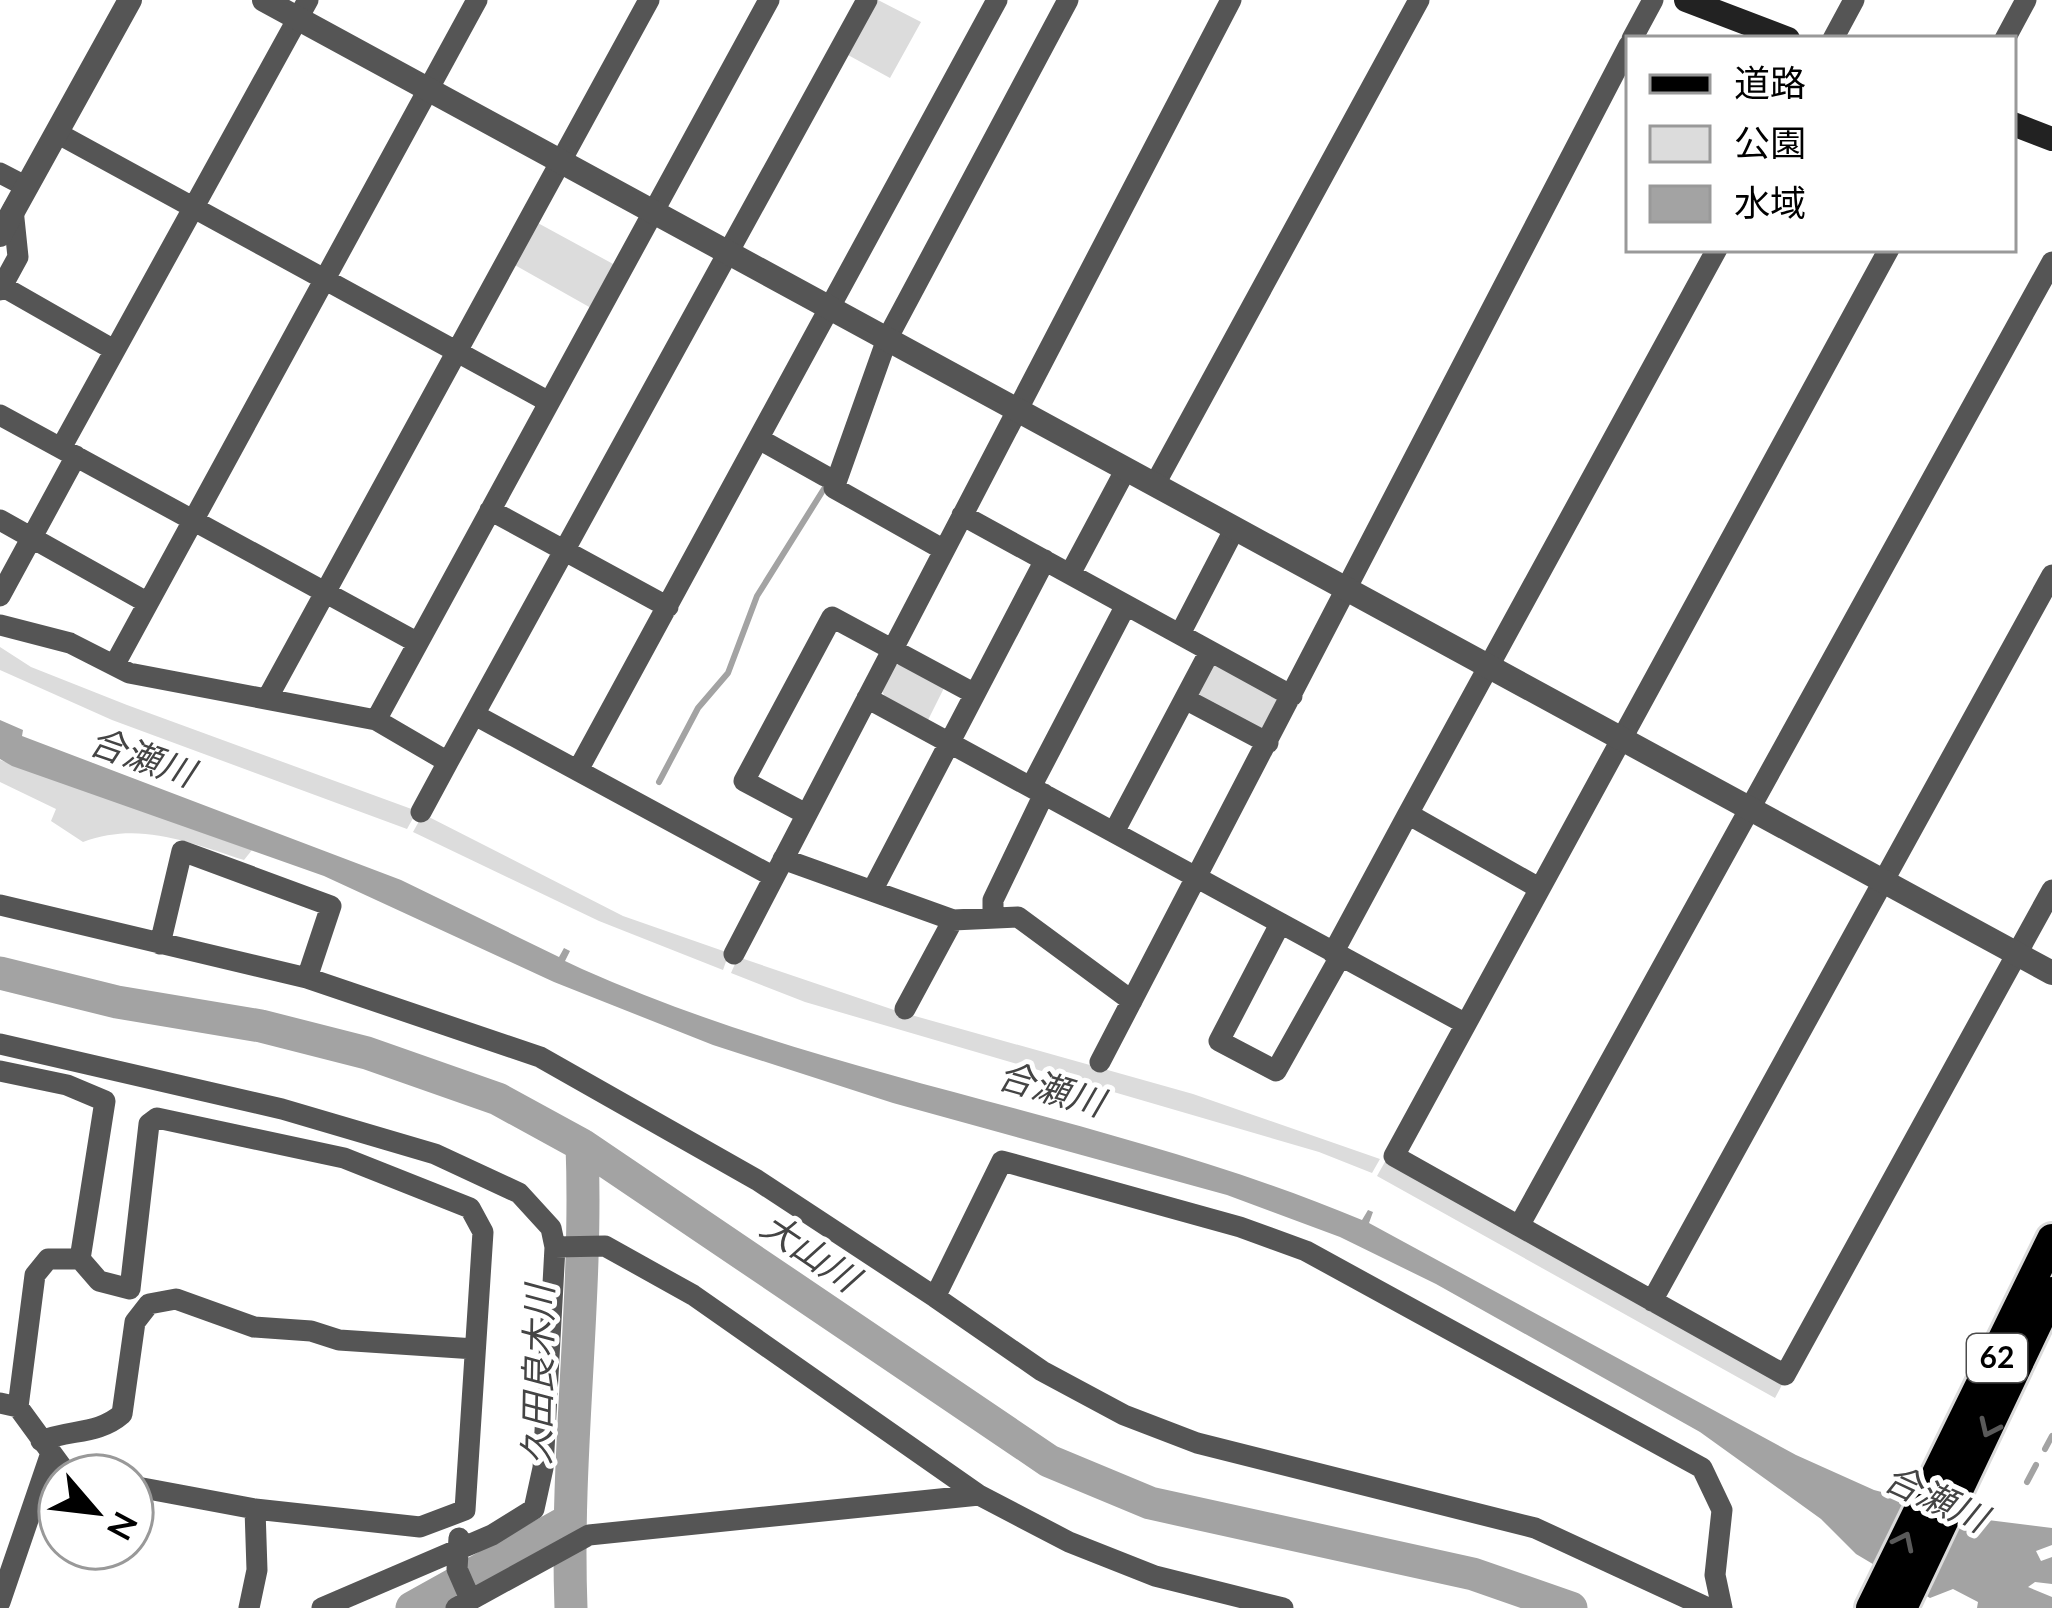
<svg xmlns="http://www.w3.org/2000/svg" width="2052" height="1608" font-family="Lato,'Noto Sans JP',sans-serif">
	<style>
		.green { fill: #dcdcdc }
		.water { fill: #a3a3a3 }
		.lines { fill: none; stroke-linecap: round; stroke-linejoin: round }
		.stream { stroke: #a3a3a3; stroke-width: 6 }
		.river { stroke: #a3a3a3; stroke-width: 33 }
		.primary-casing { stroke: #dbdbdb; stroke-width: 36 }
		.minor { stroke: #555; stroke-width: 21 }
		.tertiary { stroke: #555; stroke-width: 24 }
		.secondary { stroke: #222; stroke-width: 24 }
		.primary { stroke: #000; stroke-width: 30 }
		.oneway { stroke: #595959 }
		.labels { text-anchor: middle; stroke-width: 10; stroke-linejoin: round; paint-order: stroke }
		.shield { fill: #fff; stroke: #4c4c4c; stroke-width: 3 }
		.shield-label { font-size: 30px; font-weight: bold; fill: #000 }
		.water-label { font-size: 36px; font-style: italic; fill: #444; stroke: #fff }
	</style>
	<rect width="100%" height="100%" fill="#fff"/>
	<path class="green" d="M878 0 921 22 890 78 848 55Z
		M536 222 615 265 591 308 513 264Z
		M0 647 31 667 127 705 417 811 407 829 112 720 0 670Z
		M1215 663 1276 696 1279 706 1268 728 1259 731 1197 697Z
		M902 664 945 686 928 720 885 697 881 689 895 665Z
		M0 760 252 850 244 860C188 842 139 821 83 842L51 821 56 809 0 782Z
		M423 814 623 916 729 953 723 970 599 921 413 832Z
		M738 957 897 1011 1193 1094 1380 1159 1372 1173 1319 1152 805 1002 731 973Z
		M1386 1160 1783 1383 1775 1398 1377 1176Z"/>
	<path class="water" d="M0 720 23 730 22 736 401 880 559 957 564 948 570 951 565 961 582 969C833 1081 1109 1114 1362 1220L1368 1210 1373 1212 1369 1223 1796 1455 1874 1490 1988 1520 2052 1528V1545L2036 1551 2041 1561 2052 1557V1584L2035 1582 2028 1587 2052 1597V1608H1977L1978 1602 1953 1589 1930 1598 1856 1554 1821 1519 1700 1432 1436 1284 1340 1237 1227 1195 893 1103 713 1045 554 982 324 876 12 766 0 759Z"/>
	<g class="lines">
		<path class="stream" d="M659 782 698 708 728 673 757 596 827 484
			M2045 1449 2052 1436
			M2027 1482 2036 1465"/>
		<path class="river" d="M0 973 117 1002 261 1026 367 1053 498 1099 582 1145 1049 1461 1150 1503 1473 1574 1571 1608
			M412 1608 568 1521
			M571 1608C565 1453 588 1299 582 1145"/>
		<defs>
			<path id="primary" d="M1871 1608 2052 1239
				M1902 1608 2052 1292"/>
		</defs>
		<use href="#primary" class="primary-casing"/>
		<path class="minor" d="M1632 39 1653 0
			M1833 39 1854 0
			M2005 39 2026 0
			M57 133 549 402
			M0 173 27 187
			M1889 249 1394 1156 1785 1375 2052 890
			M2 286 114 350
			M0 290 18 257 13 209
			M0 415 418 643
			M759 439 825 476
			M61 448 308 0
			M1155 484 1419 0
			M490 510 668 607
			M962 515 1292 696
			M0 520 148 603
			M944 550 834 488 887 339 1068 0
			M1070 574 1126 469
			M0 596 76 456
			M0 625 70 643 129 673 376 720 448 762 867 0
			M1180 634 1235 528
			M116 662 477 0
			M268 697 649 0
			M867 698 1464 1023
			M1185 699 1268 743
			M475 715 774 877
			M376 720 769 0
			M578 770 997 0
			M1031 787 1126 605
			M421 812 448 762
			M806 814 744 781 832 617 975 694
			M1114 832 1210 651
			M783 859 953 920 1018 917 1132 1001
			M1537 887 1408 814 1717 249
			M872 891 1045 560
			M0 905 307 978 540 1057 757 1180 935 1297 1002 1161 1240 1227 1306 1251 1702 1468 1722 1510 1715 1575 1722 1608
			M993 918V900L1044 794
			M1280 924 1219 1041 1276 1071 1340 957
			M160 944 182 851 331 906 307 978
			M1333 953 1408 814
			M734 954 1231 0
			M905 1009 953 920
			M0 1044 282 1109 435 1154 519 1193 551 1228 555 1247 543 1468 534 1509 492 1535 322 1608
			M1100 1062 1629 45
			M0 1071 67 1085 105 1101 80 1259 99 1281 130 1289 149 1124 157 1118 344 1158 470 1208 483 1232 465 1510 420 1527 255 1509 132 1486
			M1519 1226 2052 262
			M555 1247 605 1246 693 1295 979 1495 1069 1542 1155 1576 1283 1608
			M935 1297 1042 1371 1124 1415 1197 1443 1535 1528 1708 1608
			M1652 1301 2052 575
			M0 1403 18 1407 64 1470 91 1476
			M18 1407 35 1275 48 1259H80
			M41 1441C70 1429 98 1435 122 1414L135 1322 149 1304 176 1299 254 1327 311 1331 339 1340 475 1349
			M459 1538 457 1569 471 1601
			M0 1602 51 1453
			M249 1608 257 1570 255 1509
			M456 1608 589 1535 979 1495"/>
		<path class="tertiary" d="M264 0 2052 973
			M0 235 130 0"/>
		<path class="secondary" d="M1686 0 1788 39
			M2013 124 2052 139"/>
		<use href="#primary" class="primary"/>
	</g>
	<defs><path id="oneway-chevron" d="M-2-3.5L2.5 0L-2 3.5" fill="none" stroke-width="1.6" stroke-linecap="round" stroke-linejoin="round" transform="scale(3)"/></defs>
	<g class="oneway">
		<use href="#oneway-chevron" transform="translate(1989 1428) rotate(115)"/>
		<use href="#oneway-chevron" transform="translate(1904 1541) rotate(-64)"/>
	</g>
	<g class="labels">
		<rect class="shield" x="1967" y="1334" width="60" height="48" rx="9"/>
		<g class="shield-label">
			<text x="1997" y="1368">62</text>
		</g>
		<g class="water-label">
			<text transform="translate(142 757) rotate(19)" y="13">合瀬川</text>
			<text transform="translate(1051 1089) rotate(16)" y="13">合瀬川</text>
			<text transform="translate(810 1252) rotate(34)" y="13">大山川</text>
			<text transform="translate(538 1375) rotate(-89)" y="13">久田良木川</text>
			<text transform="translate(1936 1498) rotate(25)" y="13">合瀬川</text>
		</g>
	</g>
	<rect x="1626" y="36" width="390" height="216" fill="#ffffff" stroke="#999999" stroke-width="3"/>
	<rect x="1650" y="75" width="60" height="18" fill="#000000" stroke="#999999" stroke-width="3"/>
	<text x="1734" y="96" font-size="36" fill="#000000">道路</text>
	<rect x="1650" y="126" width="60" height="36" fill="#dcdcdc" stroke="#999999" stroke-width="3"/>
	<text x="1734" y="156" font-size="36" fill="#000000">公園</text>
	<rect x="1650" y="186" width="60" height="36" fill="#a3a3a3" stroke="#999999" stroke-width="3"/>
	<text x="1734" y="216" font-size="36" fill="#000000">水域</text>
	<g transform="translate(96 1512) rotate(118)"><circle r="57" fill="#ffffff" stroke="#999999" stroke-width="3"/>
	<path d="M0-9L21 45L0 30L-21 45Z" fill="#000000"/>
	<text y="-18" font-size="33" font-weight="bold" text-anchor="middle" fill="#000000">N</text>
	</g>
</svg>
